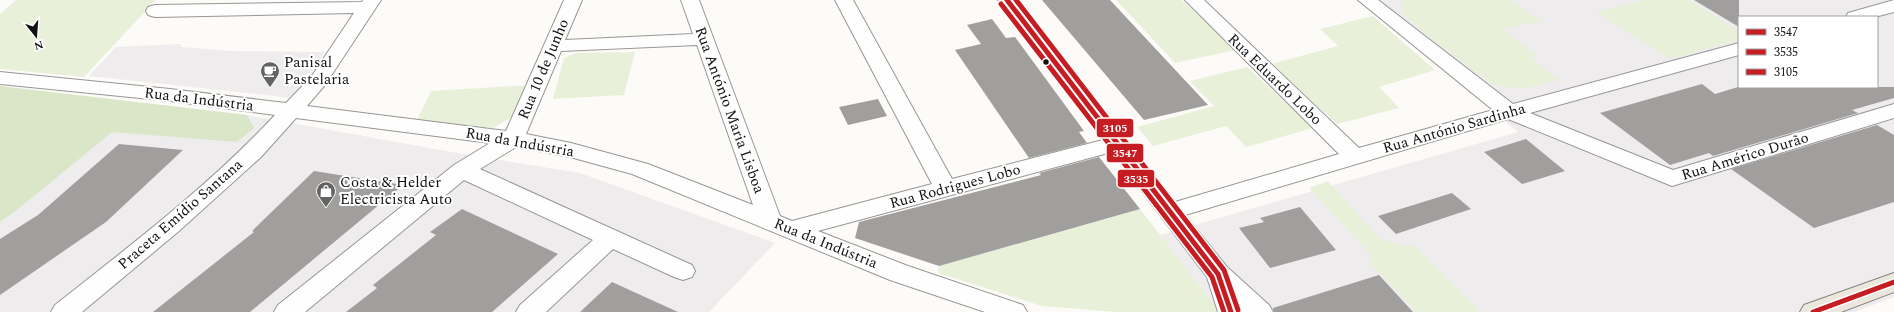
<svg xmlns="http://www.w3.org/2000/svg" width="1894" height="312" font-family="Spectral,serif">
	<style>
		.industrial { fill: #efecee; fill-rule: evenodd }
		.green { fill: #e8f0da }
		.forest { fill: #d9e7c8 }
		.building { fill: #a09f9d }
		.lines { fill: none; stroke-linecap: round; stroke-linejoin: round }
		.street-casing { stroke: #979695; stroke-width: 2 }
		.primary-casing { stroke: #848482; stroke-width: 2 }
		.street { fill: #fffefe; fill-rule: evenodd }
		.primary { fill: #ece7dd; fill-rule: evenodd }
		.bus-1-casing { stroke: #fff; stroke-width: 8 }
		.bus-2-casing { stroke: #fff; stroke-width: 8 }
		.bus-3-casing { stroke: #fff; stroke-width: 8 }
		.bus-1 { stroke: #c61d23; stroke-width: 5 }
		.bus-2 { stroke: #c61d23; stroke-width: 5 }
		.bus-3 { stroke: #c61d23; stroke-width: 5 }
		.bus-dot { fill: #111; stroke: #fff; stroke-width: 1.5 }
		.labels { text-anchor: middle; stroke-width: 4; stroke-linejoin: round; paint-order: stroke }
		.poi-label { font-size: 15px; fill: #111; stroke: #fff; text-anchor: start }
		.street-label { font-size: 15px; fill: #111; stroke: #fff }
		.line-badge { stroke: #fff; stroke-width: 1.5 }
		.badge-label { font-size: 11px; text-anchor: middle; font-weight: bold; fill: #fff }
	</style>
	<rect width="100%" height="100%" fill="#fcfbf8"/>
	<path class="industrial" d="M1356 0H1894V297L1854 312H1220L1160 235 1518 132ZM1739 17H1877V87H1739Z
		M181 44V47L234 51 325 52 293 98 89 76 116 47Z
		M145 103 247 115 457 153 580 173 775 243 709 312H0V222L17 210Z"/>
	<path class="green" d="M16 0H156L84 77 0 69V14Z
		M1116 0H1182L1236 50 1175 63Z
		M1403 0H1512L1541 21 1503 29 1537 55 1531 58 1560 80 1522 89 1493 85 1427 35 1405 15 1400 5Z
		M1643 0H1689L1739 31V40L1670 59 1596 12Z
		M1373 16 1435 70 1379 87 1399 108 1337 124 1271 64 1338 46 1320 29Z
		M635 52 624 95 553 99 564 58 576 53Z
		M1247 67 1313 128 1246 147 1226 126 1153 146 1137 127 1214 106 1190 81Z
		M532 85 519 113 493 128 417 120 431 91Z
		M1328 181 1381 240 1416 247 1481 312H1416L1367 260 1372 256 1309 188Z
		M1140 209 1220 312H1117L1042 306 938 273 939 266Z"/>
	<path class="forest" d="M0 86 247 115 254 128 237 142 112 132 17 210 0 222Z"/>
	<path class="building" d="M1042 0H1110L1208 105 1144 120Z
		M1694 0H1739V27Z
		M992 19 1006 38 1015 37 1084 131 1079 132 1087 143 1029 158 955 50 981 44 967 25Z
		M1702 84 1715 94 1738 87H1894V98L1852 110 1858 113 1713 156 1709 153 1670 165 1600 113Z
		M878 99 887 116 848 125 839 107Z
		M1877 125 1894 135V202L1814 228 1731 169Z
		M1526 139 1565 171 1522 184 1484 152Z
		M119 144 183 150 106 222 0 295V239L38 215Z
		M1099 157 1140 209 939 266 855 238 859 222 1041 175 1039 173Z
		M314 171 403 185 250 312H153L254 232 252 231Z
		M1452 193 1471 209 1396 234 1378 216Z
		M1300 207 1336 250 1270 268 1239 228 1264 222 1260 218Z
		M462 209 558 254 492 312H346L377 288 373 285 436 235 430 232Z
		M1379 275 1413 312H1274L1273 309V308Z
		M612 282 678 312H580Z"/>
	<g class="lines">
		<defs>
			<path id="street" d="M363 0H381L325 85 307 106 506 131 564 0H582L565 40 693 34 681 0H699L780 216 792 221 932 184 835 0H853L952 179 1103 140 998 0H1016L1175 202 1339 154 1185 0H1204L1359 148 1493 110 1358 0H1378L1513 104 1739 43V55L1530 113 1673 170 1894 104V118L1672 186 1508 119 1185 215 1227 267 1269 305 1273 312H1218L1207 277 1112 152 818 231 908 266 1023 305 1027 312H985L890 280 632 174 570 157 516 147 480 169 692 265 695 271 692 277 683 280 674 277 613 249 546 312H516L520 305 593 240 464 180 305 312H274L278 305 454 165 490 143 296 118 261 157 179 231 82 312H51L55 305C131 245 209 186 275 115L170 101 0 84V72L170 89 286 103 311 77 354 13 155 17 148 15 146 11 148 7 155 5 362 2ZM697 45 753 205 648 164 571 143 526 134 561 51Z
				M1894 0V12L1875 17H1846L1848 13Z"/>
			<path id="primary" d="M1894 273V292L1841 312H1800L1804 305Z"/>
		</defs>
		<use href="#street" class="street-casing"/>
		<use href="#primary" class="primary-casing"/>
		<use href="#street" class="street"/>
		<use href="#primary" class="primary"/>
		<defs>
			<path id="bus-1" d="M1007 0 1218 274 1231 312
				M1813 312 1894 282"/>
			<path id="bus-2" d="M1001 4 1212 277 1224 312"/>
			<path id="bus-3" d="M1016 0 1224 270 1238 310"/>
		</defs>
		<use href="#bus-1" class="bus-1-casing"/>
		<use href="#bus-2" class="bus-2-casing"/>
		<use href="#bus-3" class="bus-3-casing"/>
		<use href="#bus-1" class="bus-1"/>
		<use href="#bus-2" class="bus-2"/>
		<use href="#bus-3" class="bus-3"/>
	</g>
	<defs>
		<symbol id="cafe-pin" viewBox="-11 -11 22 30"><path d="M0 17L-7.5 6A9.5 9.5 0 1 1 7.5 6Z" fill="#636362" stroke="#fff"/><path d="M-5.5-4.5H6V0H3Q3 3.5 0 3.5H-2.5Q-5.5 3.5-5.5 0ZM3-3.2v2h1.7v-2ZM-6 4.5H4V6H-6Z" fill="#fff"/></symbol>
		<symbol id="shop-pin" viewBox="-11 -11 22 30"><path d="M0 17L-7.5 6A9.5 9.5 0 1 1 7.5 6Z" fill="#636362" stroke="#fff"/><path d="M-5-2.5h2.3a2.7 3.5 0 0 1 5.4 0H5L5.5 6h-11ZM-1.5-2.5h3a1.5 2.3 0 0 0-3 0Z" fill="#fff"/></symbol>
	</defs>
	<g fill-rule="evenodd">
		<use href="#cafe-pin" x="259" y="60" width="22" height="30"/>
		<use href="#shop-pin" x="315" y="180" width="22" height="30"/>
	</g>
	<circle class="bus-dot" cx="1046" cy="62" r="3.5"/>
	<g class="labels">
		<g class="poi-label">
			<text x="284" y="67">Panisal<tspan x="284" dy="17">Pastelaria</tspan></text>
			<text x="340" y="187">Costa &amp; Helder<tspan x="340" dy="17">Electricista Auto</tspan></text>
		</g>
		<g class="street-label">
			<text transform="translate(543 69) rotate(-67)" y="5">Rua 10 de Junho</text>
			<text transform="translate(1275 79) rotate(44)" y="5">Rua Eduardo Lobo</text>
			<text transform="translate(199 99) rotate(7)" y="5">Rua da Indústria</text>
			<text transform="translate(730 110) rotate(70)" y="5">Rua António Maria Lisboa</text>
			<text transform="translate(1454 128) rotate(-16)" y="5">Rua António Sardinha</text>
			<text transform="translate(520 142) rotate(10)" y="5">Rua da Indústria</text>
			<text transform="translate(1745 156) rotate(-17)" y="5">Rua Américo Durão</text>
			<text transform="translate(955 186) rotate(-15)" y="5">Rua Rodrigues Lobo</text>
			<text transform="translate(180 214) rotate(-41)" y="5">Praceta Emídio Santana</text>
			<text transform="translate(826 243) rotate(22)" y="5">Rua da Indústria</text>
		</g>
	</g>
	<g class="line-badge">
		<rect x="1096" y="118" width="38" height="20" rx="4" fill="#c61d23"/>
		<rect x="1106" y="143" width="38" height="20" rx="4" fill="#c61d23"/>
		<rect x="1117" y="169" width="38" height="19" rx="4" fill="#c61d23"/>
	</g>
	<g class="badge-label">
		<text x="1115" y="132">3105</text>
		<text x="1125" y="157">3547</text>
		<text x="1136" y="183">3535</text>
	</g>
	<rect x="1738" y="16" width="140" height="72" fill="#ffffff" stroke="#a0a0a0"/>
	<rect x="1746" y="29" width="20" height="6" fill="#c61d23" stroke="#a0a0a0"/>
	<text x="1774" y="36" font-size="12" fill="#111111">3547</text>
	<rect x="1746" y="49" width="20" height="6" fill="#c61d23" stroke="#a0a0a0"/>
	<text x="1774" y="56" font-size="12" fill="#111111">3535</text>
	<rect x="1746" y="69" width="20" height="6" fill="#c61d23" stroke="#a0a0a0"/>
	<text x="1774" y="76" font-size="12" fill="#111111">3105</text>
	<g transform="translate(36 36) rotate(163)" stroke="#ffffff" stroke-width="3" paint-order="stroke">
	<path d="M0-3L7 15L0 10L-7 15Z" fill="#111111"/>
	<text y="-6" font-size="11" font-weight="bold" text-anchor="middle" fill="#111111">N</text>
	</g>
</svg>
